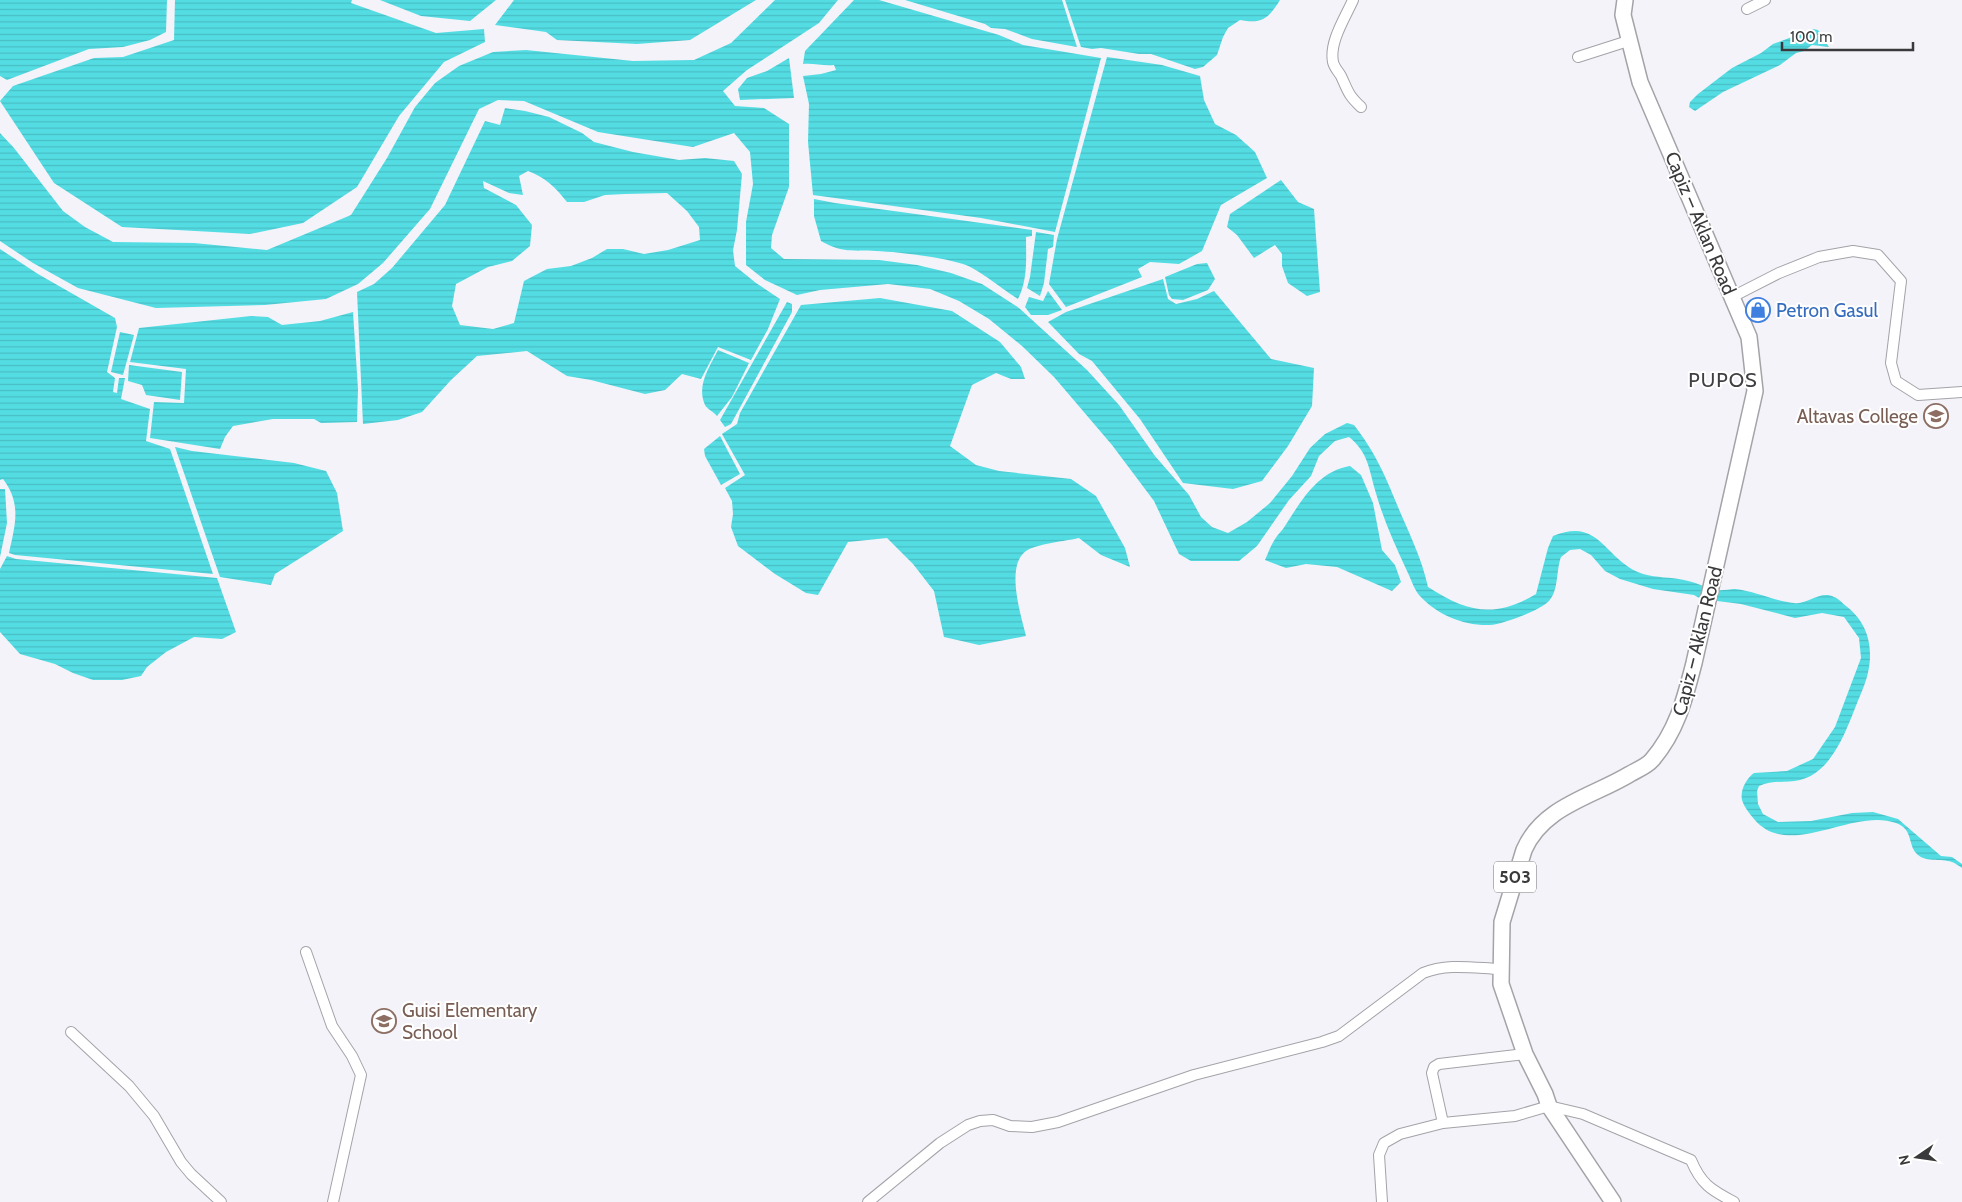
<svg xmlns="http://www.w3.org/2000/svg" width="1962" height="1202" font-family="Cabin,sans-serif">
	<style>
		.water { fill: url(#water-rules); fill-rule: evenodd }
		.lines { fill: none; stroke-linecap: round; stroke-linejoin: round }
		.minor-casing { stroke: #a3a3a8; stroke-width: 12 }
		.primary-casing { stroke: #a3a3a8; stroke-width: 18 }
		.minor { stroke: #fff; stroke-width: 10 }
		.primary { stroke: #fff; stroke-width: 15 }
		.labels { text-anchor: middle; stroke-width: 4; stroke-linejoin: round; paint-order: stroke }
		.shield { fill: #fff; stroke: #757576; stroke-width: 1 }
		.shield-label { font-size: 18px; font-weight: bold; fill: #3a3a3c }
		.street-label { font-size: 19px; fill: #3a3a3c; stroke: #fff }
		.shop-label { font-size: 19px; fill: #366cbe; stroke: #fff; text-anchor: start }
		.education-label { font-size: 19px; fill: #785e54; stroke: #fff; text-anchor: end }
		.neighbourhood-label { font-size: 20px; letter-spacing: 1px; fill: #3f3f44; stroke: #fff }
	</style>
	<defs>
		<pattern id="water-rules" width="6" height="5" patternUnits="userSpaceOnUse" patternTransform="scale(1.25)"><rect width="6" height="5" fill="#53dde3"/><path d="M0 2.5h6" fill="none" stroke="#49bec4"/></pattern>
	</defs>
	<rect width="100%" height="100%" fill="#f3f3f9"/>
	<path class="water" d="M0 0H167L166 32 150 40 123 47 89 49 7 80 0 76Z
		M175 0H352L351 3 436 33 484 29 485 42 444 62 399 116 357 187 303 223 250 234 122 227 54 183 0 101 13 86 94 58 123 57 174 40Z
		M380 0H496L470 21 421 16Z
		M514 0H756L690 40 637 44 557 40 546 32 495 25Z
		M775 0H838L819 23 747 70 723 91 735 106 764 108 789 124V187L772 235 771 248 784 259 879 260 917 265 951 273 982 284 1019 308 1087 370 1119 405 1155 456 1189 495 1201 517 1212 527 1228 533 1247 522 1270 503 1292 476 1310 448 1325 434 1347 423 1354 425C1375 452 1385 475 1398 507 1409 533 1422 559 1428 587 1467 612 1494 619 1536 594L1548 548 1553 536C1601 516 1604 561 1643 574 1657 578 1670 577 1684 580 1695 582 1705 587 1716 590 1723 591 1729 589 1735 589 1755 591 1774 601 1794 603 1808 605 1820 590 1834 597 1838 598 1842 603 1846 606 1874 627 1875 661 1862 691 1849 721 1836 771 1800 780 1786 783 1772 780 1759 786L1757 791 1758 804 1763 814 1778 822 1811 821 1852 813 1873 812 1898 819 1941 856 1952 857 1962 864V868C1959 866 1955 863 1952 862 1941 858 1924 863 1916 853 1908 844 1913 829 1896 823 1852 807 1789 861 1754 819 1750 814 1744 807 1742 800 1740 790 1746 779 1754 773L1787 771 1813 759 1835 727 1861 658 1859 638 1844 617 1822 613 1795 618 1741 604 1701 599 1694 595 1653 589 1620 579 1605 571 1591 555 1580 549 1570 550 1561 557C1556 570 1559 590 1549 601 1541 610 1503 624 1490 625 1464 626 1437 615 1419 595 1414 589 1411 579 1407 571 1395 545 1383 519 1375 490 1369 469 1368 452 1349 437L1335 441 1319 456 1311 476 1289 500 1257 546 1239 561H1191L1179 554 1154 501 1112 445 1054 377 1022 346 989 319 959 301 930 289 888 284 820 290 797 295 765 280 746 265V222L753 184 750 152 734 133 693 147 598 132 524 101 498 100 479 109 430 209 383 263 358 284 326 299 265 305 156 308 78 288 33 263 0 241V133L14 148 63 211 85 227 113 242 194 243 267 250 351 215 387 158 415 107 435 83 459 66 493 52 526 50 633 61 694 60 731 43Z
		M854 0H879L999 35 1023 45 1101 58 1055 232 981 218 813 195 808 142 809 104 803 76 821 74 836 70 834 65C823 66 814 63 803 64L805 51Z
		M905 0H1062L1077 47 1032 39 1005 29 991 28 985 24Z
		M1065 0H1280C1268 19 1262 24 1240 20L1228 28 1223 37 1217 55 1203 67 1195 69 1151 54H1139L1101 48 1092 49 1081 47Z
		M1813 29 1818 30 1829 47 1812 45 1804 51 1796 53 1780 65 1723 92 1695 111 1689 107 1690 102 1698 94 1732 68 1761 53 1773 44Z
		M1107 57 1162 65 1200 76 1204 100 1215 124 1236 135 1255 152 1267 178 1221 205 1202 251 1179 264 1150 262 1138 269 1142 277 1066 307 1049 284 1057 239Z
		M789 58 794 98 740 100 738 89 747 78 767 71Z
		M505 108 525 111 549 117 582 133 594 142 633 152 679 160 705 158 734 161 742 174 737 230 733 250 735 266 756 283 780 299 768 329 751 360 718 347 701 379 682 374 665 390 645 394 591 380 567 376 527 351 477 356 451 380 422 412 398 420 363 424 357 292 374 284 392 268 445 205 485 121 500 125ZM528 171C545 177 556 188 567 202H584L605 195 625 194 667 193 687 211 699 227 700 240 668 250 644 254 623 249H607L592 258 571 266 547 269 524 281 514 323 493 329 460 325 452 306 456 284 488 267 512 261 530 246 532 225 516 205 484 188 483 181 509 193 523 195 519 176Z
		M1281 180 1298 202 1314 209 1320 292 1307 296 1288 283 1282 266V254L1275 245 1254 258 1237 235 1227 227 1230 214Z
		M814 199 835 203 1032 230V236L1026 237C1026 259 1028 279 1018 299 1005 291 977 268 963 264 940 257 900 252 876 251 854 250 841 253 821 241L814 216Z
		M1036 232 1054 235 1053 247 1048 249 1044 283 1040 296 1027 288 1030 277Z
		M0 249 38 274 115 318 117 327 107 372 115 378 113 392 117 393 119 378H125L121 399 150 409 146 441 170 449 213 574 15 555 9 553C15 525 22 504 3 479L0 480Z
		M1207 263 1215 279 1208 290 1183 300 1172 299 1169 295 1165 277 1197 264Z
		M1163 279 1168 299 1176 304 1197 299 1214 291 1271 359 1314 368 1312 406 1288 446 1262 481 1233 489 1183 483 1140 419 1092 361 1079 354 1048 322 1066 312Z
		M1048 291 1062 310 1048 315H1031L1025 307 1029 297 1043 301Z
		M880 298 952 311 1000 342 1021 367 1025 379H1011L996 373 972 385 950 446 976 465 999 471 1071 479 1096 496 1125 548 1130 567 1101 555 1079 538C1066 541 1036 544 1026 551 1005 566 1021 615 1026 636L979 645 944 637 934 591 913 564 887 538 848 542 818 595 806 593 775 574 738 546 731 527 733 514 732 501 725 488 745 475 722 434 737 424 740 413 801 305Z
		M787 302 792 304V312L731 424 725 427 720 420Z
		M353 312 358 389 357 422 321 423 314 419H273L233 426 225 437 220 449 150 438 154 402 184 403 186 369 130 362 139 328 251 316 268 317 282 325 320 321Z
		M120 332 134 335 123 375 111 372Z
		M718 350 749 363 732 397 717 416C714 412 707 409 705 405 696 386 710 366 718 350Z
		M129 365 182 372 180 400 146 395 142 385 128 381Z
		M720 436 740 474 721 485 705 456 704 449Z
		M175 447 192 451 294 463 326 471 337 493 343 531 275 574 271 585 220 577Z
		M1350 466 1361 475 1373 503 1382 550 1395 565 1401 582 1392 591 1337 567 1306 564 1286 568 1265 560C1268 553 1271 545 1275 539 1278 534 1282 531 1285 526 1301 501 1318 471 1350 466Z
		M0 489H5L7 523 0 557Z
		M7 556 16 559 217 578 236 632 222 639 194 637 166 652 147 667 141 676 122 680H93L73 673 55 664 20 654 0 632V569Z"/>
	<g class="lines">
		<defs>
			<path id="minor" d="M1353 0C1345 18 1329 42 1333 62 1334 67 1338 71 1341 76 1348 91 1348 95 1361 107
				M1747 9 1765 0
				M1578 57 1628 41
				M1732 297 1779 273 1819 257 1853 251 1878 255 1901 281 1891 363 1896 381 1918 395 1962 392
				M306 952 332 1026 352 1056 361 1075 333 1202
				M71 1032 129 1086 154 1116 181 1162 191 1174 221 1202
				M1443 1123 1432 1073 1434 1067 1439 1064 1525 1054
				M868 1202 940 1143 968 1125 980 1121 993 1120 1010 1126 1032 1127 1058 1122 1194 1075 1322 1042 1339 1036 1423 973C1447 963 1474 968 1500 969
				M1382 1202 1379 1155 1384 1143 1400 1134 1443 1123 1515 1116 1549 1106 1583 1114 1691 1160C1701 1184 1711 1190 1734 1202"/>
			<path id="primary" d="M1613 1202 1549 1106 1545 1094 1525 1054 1501 984 1502 922 1524 850C1543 806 1592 797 1630 774 1637 770 1647 766 1652 760 1677 731 1685 698 1694 663L1755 391 1749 337 1640 82 1623 15 1625 0"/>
		</defs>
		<use href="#minor" class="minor-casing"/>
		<use href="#primary" class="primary-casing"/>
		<use href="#minor" class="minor"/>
		<use href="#primary" class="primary"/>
	</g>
	<defs>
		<symbol id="shop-ring" viewBox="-11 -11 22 22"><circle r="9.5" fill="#fff" stroke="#3f7fe0" stroke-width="1.5"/><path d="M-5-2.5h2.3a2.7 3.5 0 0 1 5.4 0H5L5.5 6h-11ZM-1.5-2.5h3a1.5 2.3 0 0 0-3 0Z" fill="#3f7fe0"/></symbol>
		<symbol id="university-ring" viewBox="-11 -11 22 22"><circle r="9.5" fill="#fff" stroke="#8d6e63" stroke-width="1.5"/><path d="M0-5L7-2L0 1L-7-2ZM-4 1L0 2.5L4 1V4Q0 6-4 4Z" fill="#8d6e63"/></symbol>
		<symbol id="school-ring" viewBox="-11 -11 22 22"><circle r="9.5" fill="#fff" stroke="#8d6e63" stroke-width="1.5"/><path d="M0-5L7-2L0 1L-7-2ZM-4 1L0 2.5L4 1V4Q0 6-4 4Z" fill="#8d6e63"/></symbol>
	</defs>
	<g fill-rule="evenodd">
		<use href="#shop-ring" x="1744" y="296" width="28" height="28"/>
		<use href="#university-ring" x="1922" y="402" width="28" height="28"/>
		<use href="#school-ring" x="370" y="1007" width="28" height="28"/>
	</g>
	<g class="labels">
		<rect class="shield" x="1494" y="861.5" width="42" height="31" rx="4"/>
		<g class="shield-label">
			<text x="1515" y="883">503</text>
		</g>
		<g class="street-label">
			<text transform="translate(1701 223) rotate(67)" y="7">Capiz – Aklan Road</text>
			<text transform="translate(1697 641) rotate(-76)" y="7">Capiz – Aklan Road</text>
		</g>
		<g class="shop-label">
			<text x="1776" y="317">Petron Gasul</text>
		</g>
		<g class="education-label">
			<text x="1918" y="423">Altavas College</text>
			<text x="402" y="1017" text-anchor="start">Guisi Elementary<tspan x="402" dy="22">School</tspan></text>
		</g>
		<g class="neighbourhood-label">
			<text x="1723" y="387">PUPOS</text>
		</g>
	</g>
	<g transform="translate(1917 1157) rotate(257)" stroke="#ffffff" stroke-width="4" paint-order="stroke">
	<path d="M0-4L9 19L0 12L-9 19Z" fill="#3a3a3c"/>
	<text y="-8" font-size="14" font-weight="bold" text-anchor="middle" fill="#3a3a3c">N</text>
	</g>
	<path d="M1782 42v8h131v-8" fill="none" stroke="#3a3a3c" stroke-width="2.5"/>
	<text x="1790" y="42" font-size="15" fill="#3a3a3c" stroke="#ffffff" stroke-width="4" paint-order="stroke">100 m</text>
</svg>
